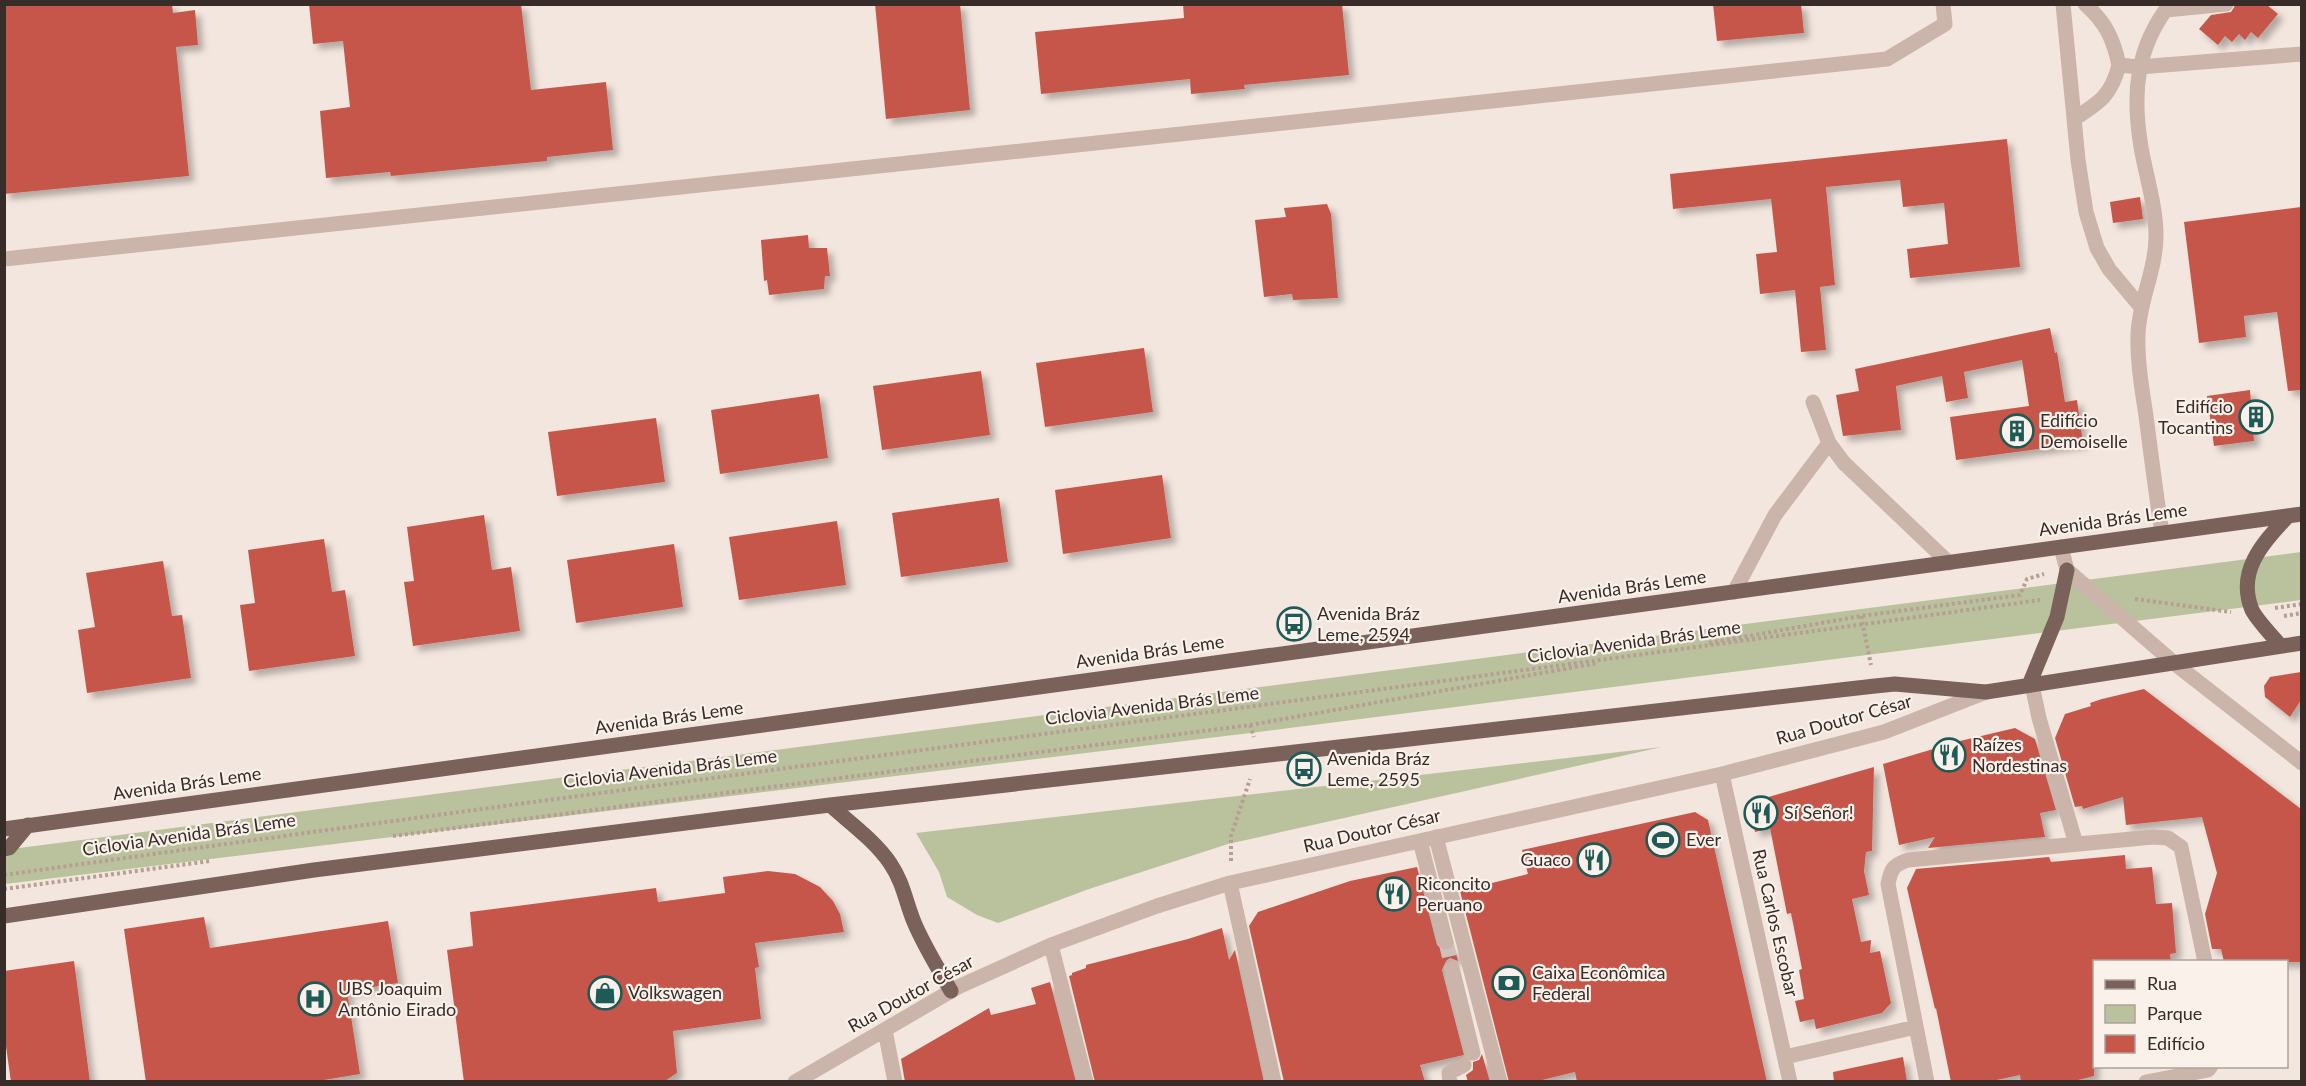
<svg xmlns="http://www.w3.org/2000/svg" width="2306" height="1086" font-family="Lato,sans-serif">
	<style>
		.green { fill: #bac29d }
		.building { fill: #c65749; filter: url(#shadow) }
		.lines { fill: none; stroke-linecap: round; stroke-linejoin: round }
		.minor-tunnel { stroke: #cec1ba; stroke-width: 15; stroke-dasharray: 15 8; stroke-linecap: butt }
		.path { stroke: #b79e94; stroke-width: 4; stroke-dasharray: 3 3; stroke-linecap: butt }
		.minor { stroke: #cbb4a9; stroke-width: 15 }
		.major { stroke: #7a615a; stroke-width: 15 }
		.labels { text-anchor: middle; stroke-width: 4.5; stroke-linejoin: round; paint-order: stroke }
		.poi-label { font-size: 18px; fill: #382c29; stroke: #faf1ea; text-anchor: start }
		.street-label { font-size: 18px; fill: #382c29; stroke: #faf1ea }
	</style>
	<defs>
		<filter id="shadow"><feDropShadow dx="5.5" dy="5.5" stdDeviation="3" flood-color="#0004"/></filter>
	</defs>
	<rect width="100%" height="100%" fill="#f3e6de"/>
	<path class="green" d="M2301 552V600L1242 734 5 884 4 850Z
		M1662 747 1228 844 1089 889 998 923 977 915 947 897 939 872 916 833Z"/>
	<path class="building" d="M4 4H172L173 13 195 10 198 45 176 47 189 176 4 194Z
		M309 4H521L531 90 606 82 613 150 547 157V161L391 176 390 172 326 178 320 111 350 107 343 41 313 44Z
		M875 4H960L970 110 886 119Z
		M1183 4H1342L1349 75 1244 85 1245 89 1191 94 1190 79 1041 94 1035 32 1184 18Z
		M1713 4H1801L1804 33 1717 41Z
		M2236 4H2266L2278 14 2258 38 2251 32 2245 40 2239 34 2232 42 2225 36 2218 45 2199 29 2211 15 2231 12Z
		M2007 139 2020 267 1910 278 1907 249 1948 244 1944 203 1903 207 1900 180 1826 187 1835 285 1820 287 1826 350 1801 352 1795 290 1760 294 1756 254 1777 252 1771 199 1673 209 1670 174Z
		M2140 197 2143 219 2113 223 2110 202Z
		M1327 204 1331 214 1338 298 1293 300 1292 294 1264 297 1255 220 1286 217 1284 208Z
		M2301 207V390L2288 391 2277 312 2244 316 2246 337 2199 343 2184 222Z
		M808 235 809 248H827L830 276H825L824 289 769 295 767 280 764 281 761 240Z
		M2050 328 2055 353 2057 352 2065 402 2077 400 2083 443 1956 460 1950 417 2029 406 2022 360 1964 372 1968 398 1946 402 1942 376 1896 386 1901 430 1843 436 1836 395 1859 391 1855 369Z
		M1144 348 1153 412 1045 427 1036 363Z
		M981 371 990 435 882 450 873 386Z
		M2250 390 2254 441 2214 446 2207 396Z
		M819 394 828 458 720 474 711 410Z
		M656 418 665 482 557 496 548 432Z
		M1162 475 1171 538 1063 554 1055 490Z
		M999 498 1008 562 901 577 892 513Z
		M484 515 492 570 511 567 520 631 413 646 404 582 414 581 407 527Z
		M837 521 846 585 739 600 729 537Z
		M324 539 332 592 345 590 355 656 249 671 240 605 255 603 248 550Z
		M674 544 683 607 576 623 567 560Z
		M163 561 172 616 182 615 191 678 87 693 78 630 95 627 86 573Z
		M2301 672V700L2290 717 2265 697 2264 686 2270 677Z
		M2144 689 2301 809V962H2224L2221 949H2212L2205 914 2217 873 2202 817 2126 825 2123 797 2083 809 2082 806 2075 807 2055 738 2065 714 2091 706 2090 703 2102 699Z
		M2015 728 2035 739 2056 810 2040 813 2045 837 1928 848 1935 837 1899 845 1883 764 1960 741Z
		M1874 767 1872 851 1866 852 1864 871 1869 895 1852 899 1861 942 1871 940 1870 953 1880 951 1891 1003 1882 1013 1816 1029 1814 1019 1800 1022 1795 1001 1804 999 1799 970 1802 969 1791 913 1787 914 1770 828 1755 832 1751 802Z
		M1695 812 1708 820 1767 1082H1577L1575 1072 1534 1082H1509L1460 891 1528 874 1522 850Z
		M2125 855 2126 869 2152 867 2156 904 2172 903 2176 953 2170 954 2171 962H2094V1076L2070 1082H2021L2020 1075 1987 1082H1951L1936 1008 1935 1009 1907 888 1916 869 2049 857 2051 862Z
		M1417 867 1437 945 1444 951H1449L1454 946 1458 961 1450 958 1446 961 1442 970 1464 1055 1420 1065 1425 1082H1284L1249 926 1258 912 1350 881Z
		M768 871 795 874 820 887 833 901 840 914 844 932 755 943 759 967 755 968 761 1019 673 1031 677 1073 665 1081 464 1082 447 950 473 946 470 912 656 888 658 902 725 893 723 877Z
		M204 917 210 948 388 921 398 983 347 991 360 1074 312 1082H146L124 929Z
		M1222 928 1229 960 1235 950 1264 1082H1095L1069 976 1072 975V973L1086 968V965L1188 939Z
		M74 961 90 1082H11L4 1032V971Z
		M1050 982 1076 1082H905L901 1059 989 1008 991 1015 1036 1004 1031 988Z
		M1482 1054 1490 1082H1468L1466 1075 1473 1070V1062L1479 1060Z
		M1903 1057 1907 1082H1834L1833 1072Z"/>
	<g class="lines">
		<path class="minor-tunnel" d="M1446 942 1452 968"/>
		<path class="path" d="M2135 599 2231 612
			M2275 608 2302 604
			M1861 616 1871 665
			M2284 616 2302 613
			M1709 643 1861 616 2020 595 2027 579 2044 574
			M1250 725 1598 663
			M393 836 1250 725 1254 737
			M1231 861V836L1250 779
			M4 875C683 779 1362 694 2040 600
			M4 889 210 861"/>
		<path class="minor" d="M2063 4 2078 160 2086 212 2097 248 2109 269 2140 306
			M2085 4C2106 23 2113 38 2119 65L2139 67 2302 54
			M2166 10 2226 4
			M2074 119C2100 102 2111 96 2119 65
			M4 259 1887 59 1945 24 1943 4
			M1813 402 1829 443 1844 463 1949 563
			M2162 533C2156 494 2151 455 2146 416 2142 389 2137 362 2138 334 2139 301 2156 270 2156 236 2156 206 2146 176 2141 147 2132 93 2136 48 2170 4
			M2061 547 2067 570 2174 663 2302 763
			M1734 592 1775 515 1829 443
			M2032 685 2039 718 2076 844
			M1722 774 1790 1082
			M1436 837 1500 1082
			M1420 841 1446 942
			M1230 883 1274 1082
			M1051 945 1086 1082
			M1452 968 1473 1053
			M885 1030 895 1082
			M1785 1057 1916 1027
			M795 1082 958 987 1051 945 1157 906 1230 883 1722 774 1884 732 1986 692
			M1450 1082 1449 1073 1464 1065
			M1927 1082 1888 884C1891 869 1893 865 1908 860L2153 837 2168 838 2181 847 2205 962
			M2146 1082 2208 1070 2211 1066"/>
		<path class="major" d="M2281 646C2273 637 2257 620 2252 610 2236 571 2263 543 2288 516
			M2029 685 2057 617 2067 570
			M830 805C850 823 874 840 890 863 904 884 905 900 914 922 924 946 938 968 951 991
			M4 829 2302 514
			M4 849 9 848 28 825
			M4 916 314 870 830 805 1875 686 1895 684 1986 692 2302 643"/>
	</g>
	<defs>
		<symbol id="building-ring" viewBox="-11 -11 22 22"><circle r="9.5" fill="#faf1ea" stroke="#1e5a56" stroke-width="1.5"/><path d="M-4-6H4V6H1V3H-1V6H-4ZM-2.5-4.3h1.7v1.8h-1.7ZM.8-4.3h1.7v1.8H.8ZM-2.5-1h1.7V.8h-1.7ZM.8-1h1.7V.8H.8Z" fill="#1e5a56"/></symbol>
		<symbol id="bus-ring" viewBox="-11 -11 22 22"><circle r="9.5" fill="#faf1ea" stroke="#1e5a56" stroke-width="1.5"/><path d="M-5-6H5V4H4V6H2V4H-2V6H-4V4H-5ZM-3.5-4V0h7V-4ZM-3.5 1.2v1.5H-2V1.2ZM2 1.2v1.5H3.5V1.2Z" fill="#1e5a56"/></symbol>
		<symbol id="restaurant-ring" viewBox="-11 -11 22 22"><circle r="9.5" fill="#faf1ea" stroke="#1e5a56" stroke-width="1.5"/><path d="M-5-6h1v4h1v-4h1v4h1v-4h1v5L-1.5 .5V6h-2V.5L-5-1ZM5-6V6H3V1.5H1.5Q1.5-4 5-6Z" fill="#1e5a56"/></symbol>
		<symbol id="stadium-ring" viewBox="-11 -11 22 22"><circle r="9.5" fill="#faf1ea" stroke="#1e5a56" stroke-width="1.5"/><path d="M0-5a6.5 5 0 1 0 0 10a6.5 5 0 1 0 0-10ZM-3.5-1.8h7v3.6h-7Z" fill="#1e5a56"/></symbol>
		<symbol id="bank-ring" viewBox="-11 -11 22 22"><circle r="9.5" fill="#faf1ea" stroke="#1e5a56" stroke-width="1.5"/><path d="M-6-4H6V4H-6ZM0-2.3a2.3 2.3 0 1 0 0 4.6a2.3 2.3 0 1 0 0-4.6Z" fill="#1e5a56"/></symbol>
		<symbol id="shop-ring" viewBox="-11 -11 22 22"><circle r="9.5" fill="#faf1ea" stroke="#1e5a56" stroke-width="1.5"/><path d="M-5-2.5h2.3a2.7 3.5 0 0 1 5.4 0H5L5.5 6h-11ZM-1.5-2.5h3a1.5 2.3 0 0 0-3 0Z" fill="#1e5a56"/></symbol>
		<symbol id="hospital-ring" viewBox="-11 -11 22 22"><circle r="9.5" fill="#faf1ea" stroke="#1e5a56" stroke-width="1.5"/><path d="M-5-5h3v3.5h4V-5h3V5h-3V1.5h-4V5h-3Z" fill="#1e5a56"/></symbol>
	</defs>
	<g fill-rule="evenodd">
		<use href="#building-ring" x="2237" y="398" width="38" height="38"/>
		<use href="#building-ring" x="1998" y="412" width="38" height="38"/>
		<use href="#bus-ring" x="1275" y="605" width="38" height="38"/>
		<use href="#restaurant-ring" x="1930" y="736" width="38" height="38"/>
		<use href="#bus-ring" x="1285" y="750" width="38" height="38"/>
		<use href="#restaurant-ring" x="1742" y="794" width="38" height="38"/>
		<use href="#stadium-ring" x="1644" y="821" width="38" height="38"/>
		<use href="#restaurant-ring" x="1575" y="841" width="38" height="38"/>
		<use href="#restaurant-ring" x="1375" y="875" width="38" height="38"/>
		<use href="#bank-ring" x="1490" y="964" width="38" height="38"/>
		<use href="#shop-ring" x="586" y="974" width="38" height="38"/>
		<use href="#hospital-ring" x="296" y="980" width="38" height="38"/>
	</g>
	<g class="labels">
		<g class="poi-label">
			<text x="2233" y="413" text-anchor="end">Edifício<tspan x="2233" dy="21">Tocantins</tspan></text>
			<text x="2040" y="427">Edifício<tspan x="2040" dy="21">Demoiselle</tspan></text>
			<text x="1317" y="620">Avenida Bráz<tspan x="1317" dy="21">Leme, 2594</tspan></text>
			<text x="1972" y="751">Raízes<tspan x="1972" dy="21">Nordestinas</tspan></text>
			<text x="1327" y="765">Avenida Bráz<tspan x="1327" dy="21">Leme, 2595</tspan></text>
			<text x="1784" y="819">Sí Señor!</text>
			<text x="1686" y="846">Ever</text>
			<text x="1571" y="866" text-anchor="end">Guaco</text>
			<text x="1417" y="890">Riconcito<tspan x="1417" dy="21">Peruano</tspan></text>
			<text x="1532" y="979">Caixa Econômica<tspan x="1532" dy="21">Federal</tspan></text>
			<text x="338" y="995">UBS Joaquim<tspan x="338" dy="21">Antônio Eirado</tspan></text>
			<text x="628" y="999">Volkswagen</text>
		</g>
		<g class="street-label">
			<text transform="translate(2113 520) rotate(-8)" y="6">Avenida Brás Leme</text>
			<text transform="translate(1632 587) rotate(-8)" y="6">Avenida Brás Leme</text>
			<text transform="translate(1634 642) rotate(-8)" y="6">Ciclovia Avenida Brás Leme</text>
			<text transform="translate(1150 652) rotate(-8)" y="6">Avenida Brás Leme</text>
			<text transform="translate(1152 706) rotate(-7)" y="6">Ciclovia Avenida Brás Leme</text>
			<text transform="translate(669 718) rotate(-8)" y="6">Avenida Brás Leme</text>
			<text transform="translate(1844 720) rotate(-16)" y="6">Rua Doutor César</text>
			<text transform="translate(670 769) rotate(-7)" y="6">Ciclovia Avenida Brás Leme</text>
			<text transform="translate(187 784) rotate(-8)" y="6">Avenida Brás Leme</text>
			<text transform="translate(1372 831) rotate(-13)" y="6">Rua Doutor César</text>
			<text transform="translate(189 835) rotate(-8)" y="6">Ciclovia Avenida Brás Leme</text>
			<text transform="translate(1775 923) rotate(77)" y="6">Rua Carlos Escobar</text>
			<text transform="translate(911 994) rotate(-29)" y="6">Rua Doutor César</text>
		</g>
	</g>
	<rect width="2306" height="1086" fill="none" stroke="#382c29" stroke-width="12"/>
	<rect x="2093" y="960" width="195" height="108" fill="#faf1ea" stroke="#aca29d" stroke-width="1.5"/>
	<rect x="2105" y="980" width="30" height="9" fill="#7a615a" stroke="#aca29d" stroke-width="1.5"/>
	<text x="2147" y="990" font-size="18" fill="#382c29">Rua</text>
	<rect x="2105" y="1005" width="30" height="18" fill="#bac29d" stroke="#aca29d" stroke-width="1.5"/>
	<text x="2147" y="1020" font-size="18" fill="#382c29">Parque</text>
	<rect x="2105" y="1035" width="30" height="18" fill="#c65749" stroke="#aca29d" stroke-width="1.5"/>
	<text x="2147" y="1050" font-size="18" fill="#382c29">Edifício</text>
</svg>
